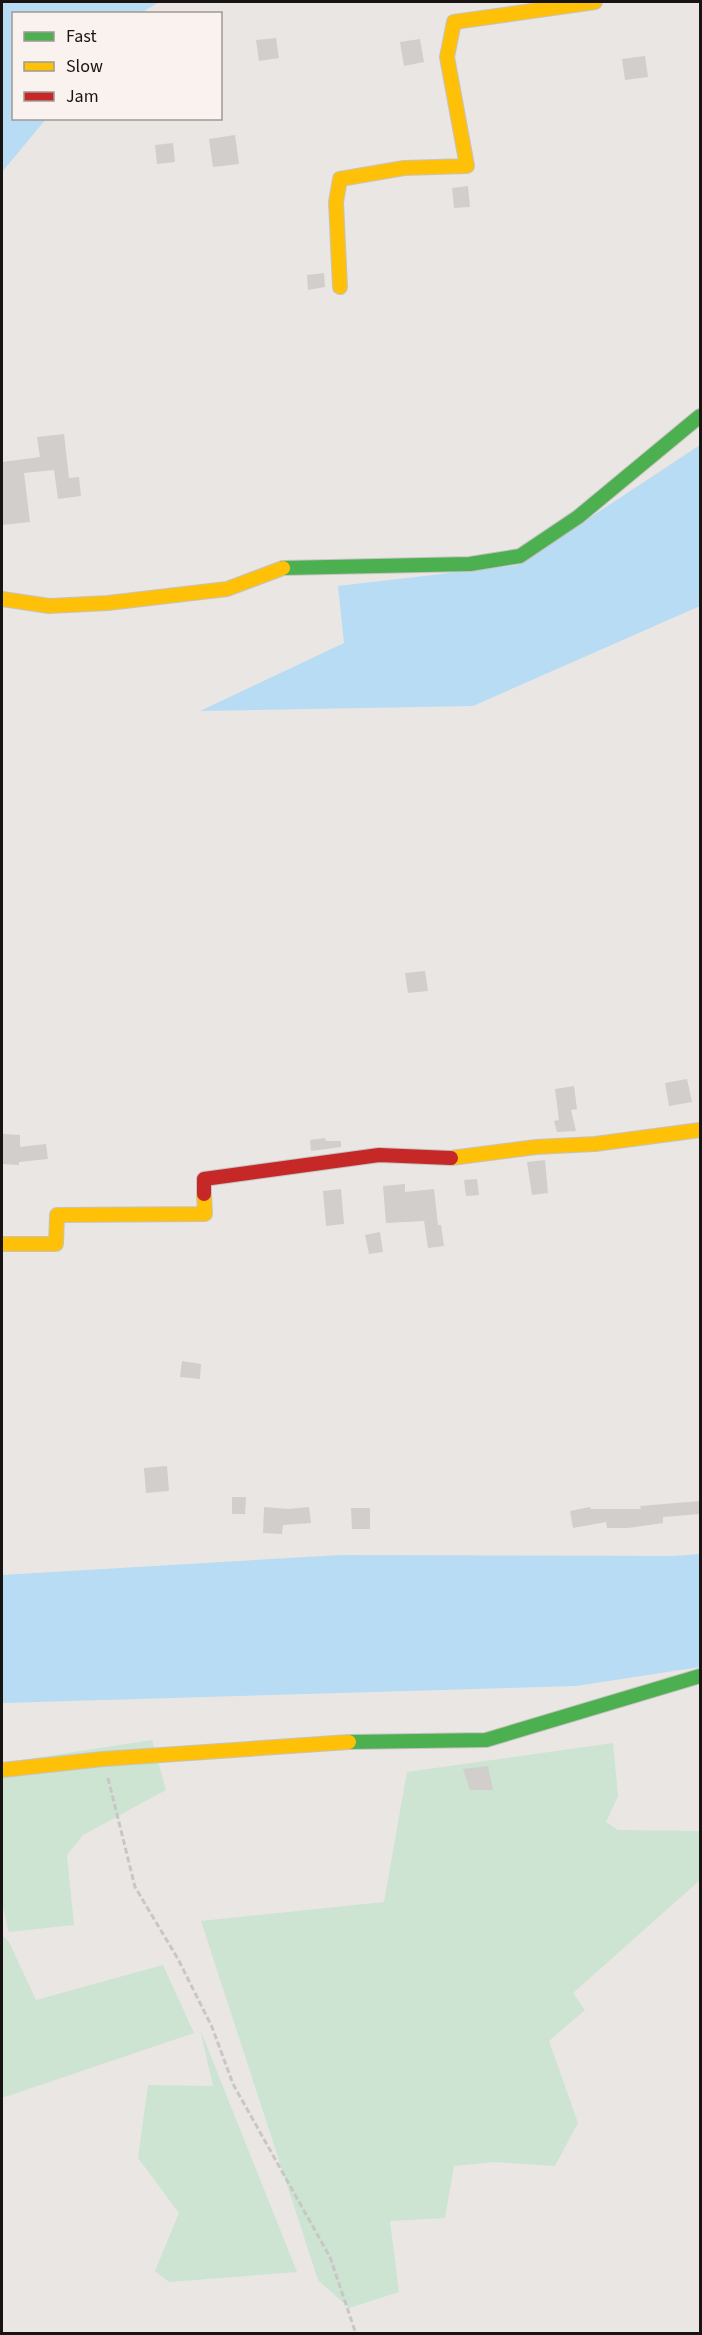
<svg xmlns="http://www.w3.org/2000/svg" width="702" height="2335" font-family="'Source Sans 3',sans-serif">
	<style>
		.green { fill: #cce4d1 }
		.water { fill: #b7dcf3 }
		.building { fill: #d1cecc }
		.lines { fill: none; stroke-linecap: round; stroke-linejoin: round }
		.fast-casing { stroke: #c6c3c1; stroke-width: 16 }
		.slow-casing { stroke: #c6c3c1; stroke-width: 16 }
		.jam-casing { stroke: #c6c3c1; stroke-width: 16 }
		.path { stroke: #c8c7c5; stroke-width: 3; stroke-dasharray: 6 3; stroke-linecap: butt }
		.fast { stroke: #4caf50; stroke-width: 14 }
		.slow { stroke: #ffc107; stroke-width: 14 }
		.jam { stroke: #c62828; stroke-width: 14 }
	</style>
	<rect width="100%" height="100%" fill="#eae6e4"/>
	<path class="green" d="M152 1740 166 1790 83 1835 67 1855 74 1925 9 1932 2 1904V1763Z
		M613 1743 618 1796 606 1822 618 1830 700 1831V1880L573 1993 585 2010 549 2041 578 2123 555 2166 494 2162 454 2166 445 2218 390 2221 399 2292 349 2308 318 2280 201 1921 384 1902 407 1772Z
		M2 1935 9 1942 36 2000 163 1965 194 2033 2 2098Z
		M200 2029 297 2272 169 2282 155 2271 179 2213 138 2158 148 2085 213 2086Z"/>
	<path class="water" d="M2 2H159L141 13 14 14V118L46 119 2 172Z
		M700 445V606L473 706 200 711 344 643 338 586 518 565Z
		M700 1554V1667L576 1686 2 1703V1575L340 1555 673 1556Z"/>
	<path class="building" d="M276 38 279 58 259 61 256 40Z
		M420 39 424 62 404 66 400 42Z
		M645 56 648 77 625 80 622 59Z
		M235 135 239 164 213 167 209 139Z
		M173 143 175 162 157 164 155 145Z
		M468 186 470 207 454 208 452 188Z
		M324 273 325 287 308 290 307 275Z
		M64 434 69 478 79 477 81 496 58 499 54 470 24 473 30 522 2 525V462L40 457 37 437Z
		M425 971 428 991 408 993 405 973Z
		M687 1079 692 1102 669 1106 665 1083Z
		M574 1086 577 1109 571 1110 576 1131 557 1132 554 1121 559 1120 555 1089Z
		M3 1134 20 1135V1147L46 1144 48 1159 19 1162V1165L2 1164Z
		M325 1138 326 1141H341V1147L311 1151 310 1140Z
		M545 1160 548 1193 532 1195 527 1162Z
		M477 1179 479 1195 466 1196 464 1180Z
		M405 1184V1192L434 1189 438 1225H441L444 1246 428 1248 424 1221 386 1223 383 1186Z
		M341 1189 344 1224 326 1226 323 1191Z
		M380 1232 383 1252 369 1254 365 1235Z
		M182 1361 201 1364 200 1379 180 1377Z
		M167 1466 169 1491 146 1493 144 1468Z
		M232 1497H246L245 1514H232Z
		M700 1501V1514L663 1517V1523L628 1528H607L606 1522 573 1528 570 1511 590 1507 591 1509H641L640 1506Z
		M264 1507 288 1509 309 1507 311 1523 283 1525 282 1534 263 1533Z
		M351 1508H370V1529H352Z
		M488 1766 493 1790H470L463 1769Z"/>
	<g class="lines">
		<defs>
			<path id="fast" d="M283 568 470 564 520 556 578 517 700 416
				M349 1742 486 1740 700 1676"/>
			<path id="slow" d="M340 287 336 202 340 179 404 168 467 166 447 57 454 22 595 2
				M2 599 49 606 108 603 227 589 283 568
				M451 1158 536 1147 595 1144 700 1130
				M2 1244H56L57 1215 205 1214 204 1194
				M2 1770 103 1759 349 1742"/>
			<path id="jam" d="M204 1194V1179L379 1155 451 1158"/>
		</defs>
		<use href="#fast" class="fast-casing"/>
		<use href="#slow" class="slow-casing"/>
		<use href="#jam" class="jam-casing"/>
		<path class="path" d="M108 1778 135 1887 178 1959 212 2027 233 2084 330 2257 356 2334"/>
		<use href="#fast" class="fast"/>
		<use href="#slow" class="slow"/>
		<use href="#jam" class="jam"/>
	</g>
	<rect width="702" height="2335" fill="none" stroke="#171413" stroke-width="6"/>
	<rect x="12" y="12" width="210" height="108" fill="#faf2ee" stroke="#9f9996" stroke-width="1.5"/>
	<rect x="24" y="32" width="30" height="9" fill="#4caf50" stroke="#9f9996" stroke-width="1.5"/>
	<text x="66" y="42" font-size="18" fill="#171413">Fast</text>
	<rect x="24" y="62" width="30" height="9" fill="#ffc107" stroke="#9f9996" stroke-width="1.5"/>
	<text x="66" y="72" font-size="18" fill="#171413">Slow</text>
	<rect x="24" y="92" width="30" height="9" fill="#c62828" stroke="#9f9996" stroke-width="1.5"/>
	<text x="66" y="102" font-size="18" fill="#171413">Jam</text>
</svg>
